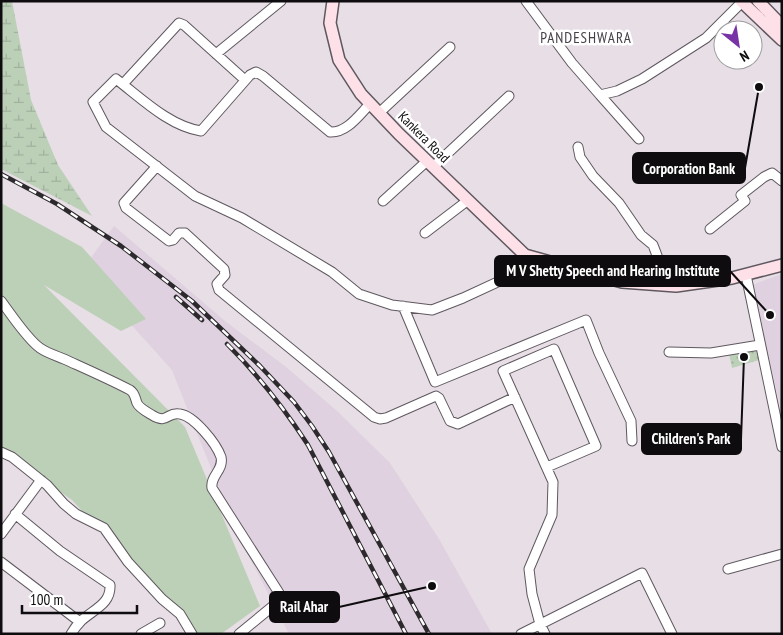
<svg xmlns="http://www.w3.org/2000/svg" width="783" height="635" font-family="'PT Sans Narrow',sans-serif">
	<style>
		.built { fill: #dfd1df }
		.green { fill: #bcd0b8 }
		.wetland { fill: url(#wetland-marsh) }
		.park { fill: url(#park-dots) }
		.lines { fill: none; stroke-linecap: round; stroke-linejoin: round }
		.street-casing { stroke: #5f585f; stroke-width: 11 }
		.secondary-casing { stroke: #5f585f; stroke-width: 14 }
		.street { stroke: #fff; stroke-width: 9 }
		.secondary { stroke: #fee1e8; stroke-width: 11 }
		.rail-casing { stroke: #2d2a2d; stroke-width: 4.5 }
		.rail { stroke: #fff; stroke-width: 2.5; stroke-dasharray: 8; stroke-linecap: butt }
		.labels { text-anchor: middle; stroke-width: 5; stroke-linejoin: round; paint-order: stroke }
		.street-label { font-size: 14px; fill: #0e0c0e; stroke: #fff }
		.neighbourhood-label { font-size: 15px; letter-spacing: 1px; fill: #474047; stroke: #fff }
		.leader { fill: none; stroke: #0e0c0e; stroke-width: 2 }
		.callout-dot { fill: #0e0c0e; stroke: #fff; stroke-width: 2 }
		.callout { fill: #0e0c0e; stroke: #0e0c0e; stroke-width: 2 }
		.callout-label { font-size: 15px; text-anchor: middle; font-weight: bold; fill: #fff }
	</style>
	<defs>
		<pattern id="wetland-marsh" width="20" height="14" patternUnits="userSpaceOnUse" patternTransform="scale(1.25)"><rect width="20" height="14" fill="#bcd0b8"/><path d="M1 5h8M5 5V1M11 12h8M15 12V8" fill="none" stroke="#a0b19d"/></pattern>
		<pattern id="park-dots" width="8" height="8" patternUnits="userSpaceOnUse" patternTransform="scale(1.25)"><rect width="8" height="8" fill="#bcd0b8"/><path d="M2 2h.1M6 6h.1" fill="none" stroke="#a0b19d" stroke-width="1.8" stroke-linecap="round"/></pattern>
	</defs>
	<rect width="100%" height="100%" fill="#e7dee6"/>
	<path class="built" d="M114 226 225 321 286 367 337 411 390 463 439 539 492 634H289L236 531 172 370 82 270Z
		M782 274V414L752 285Z"/>
	<path class="green" d="M1 203 82 247 146 319 121 331 44 285 185 427 260 606 221 634H196L72 500 1 451Z"/>
	<path class="wetland" d="M1 1H12L31 100 58 165 92 216 1 169Z"/>
	<path class="park" d="M755 347 759 360 732 368 729 354Z"/>
	<g class="lines">
		<defs>
			<path id="street" d="M526 1 572 63 600 95 617 91 642 79 706 38 742 2
				M216 54 281 1
				M123 84 179 23 184 25 245 80
				M600 95 639 139
				M370 104C359 115 347 133 330 132L263 76 256 72 250 75 201 131C169 126 141 98 116 79L93 102 106 127 195 196 242 218 332 272 359 294 392 305 432 310 463 298 545 260
				M379 113 450 47
				M578 147 580 157 593 176 619 203 641 235 653 245 661 266 663 285
				M157 166 124 203 126 208 169 241 173 240 179 233H185L224 269 225 275 217 284 219 290 374 417 380 419 386 418 436 396 439 398 450 421 458 424 515 397
				M433 167 509 96
				M383 201 427 161
				M710 229 745 201 741 195 764 177 772 173 782 181
				M425 233 467 201
				M746 275 782 447
				M1 301C11 314 27 339 40 348 47 353 57 356 64 359 86 369 109 379 130 390 135 393 135 398 137 403 139 408 147 412 152 415 168 425 167 411 180 414 194 416 216 443 221 457 224 470 210 476 212 488L279 593 277 601 273 606 239 634
				M403 306 435 382 586 320 599 353 631 421 632 441
				M669 352 711 353 760 345
				M1 452 12 457 47 485 64 504 76 514 104 528 128 562 162 599 180 614 192 634
				M15 514 60 551 110 585C111 604 94 609 81 621 77 625 74 629 71 634
				M1 534 41 480
				M1 562 80 622
				M728 569 782 554
				M141 634 160 623
				M521 634 642 573 672 634
				M545 634 540 624 532 594 529 569 552 515 553 482 503 371 554 349 596 446 547 467"/>
			<path id="secondary" d="M333 1 330 23 339 60 361 94 399 134 525 255 622 282 676 286 732 278 782 265
				M741 1 782 40
				M758 1 782 26"/>
		</defs>
		<use href="#street" class="street-casing"/>
		<use href="#secondary" class="secondary-casing"/>
		<use href="#street" class="street"/>
		<use href="#secondary" class="secondary"/>
		<defs>
			<path id="rail" d="M1 174 57 204 121 246 192 301 260 366 294 402 312 426 329 452 429 634
				M176 297 202 320
				M227 344C258 375 284 408 308 445L406 634"/>
		</defs>
		<use href="#rail" class="rail-casing"/>
		<use href="#rail" class="rail"/>
	</g>
	<g class="labels">
		<g class="street-label">
			<text transform="translate(424 137) rotate(45)" y="5">Kankera Road</text>
		</g>
		<g class="neighbourhood-label">
			<text x="586" y="43">PANDESHWARA</text>
		</g>
	</g>
	<path class="leader" d="M759 87L745 168M770 315L730 271M744 357L741 439M432 586L339 607"/>
	<g class="callout-dot">
		<circle cx="759" cy="87" r="5"/>
		<circle cx="770" cy="315" r="5"/>
		<circle cx="744" cy="357" r="5"/>
		<circle cx="432" cy="586" r="5"/>
	</g>
	<g class="callout">
		<rect x="633" y="153" width="112" height="30" rx="5"/>
		<rect x="495" y="256" width="235" height="30" rx="5"/>
		<rect x="642" y="424" width="99" height="30" rx="5"/>
		<rect x="270" y="592" width="69" height="30" rx="5"/>
	</g>
	<g class="callout-label">
		<text x="689" y="174">Corporation Bank</text>
		<text x="613" y="276">M V Shetty Speech and Hearing Institute</text>
		<text x="691" y="444">Children's Park</text>
		<text x="304" y="612">Rail Ahar</text>
	</g>
	<rect width="783" height="635" fill="none" stroke="#0e0c0e" stroke-width="5"/>
	<g transform="translate(738 45) rotate(150)"><circle r="24" fill="#ffffff" stroke="#9f9e9f"/>
	<path d="M0-4L9 19L0 12L-9 19Z" fill="#7833a7"/>
	<text y="-8" font-size="14" font-weight="bold" text-anchor="middle" fill="#0e0c0e">N</text>
	</g>
	<path d="M22 605v8h115v-8" fill="none" stroke="#0e0c0e" stroke-width="2.5"/>
	<text x="30" y="605" font-size="15" fill="#0e0c0e" stroke="#ffffff" stroke-width="4" paint-order="stroke">100 m</text>
</svg>
